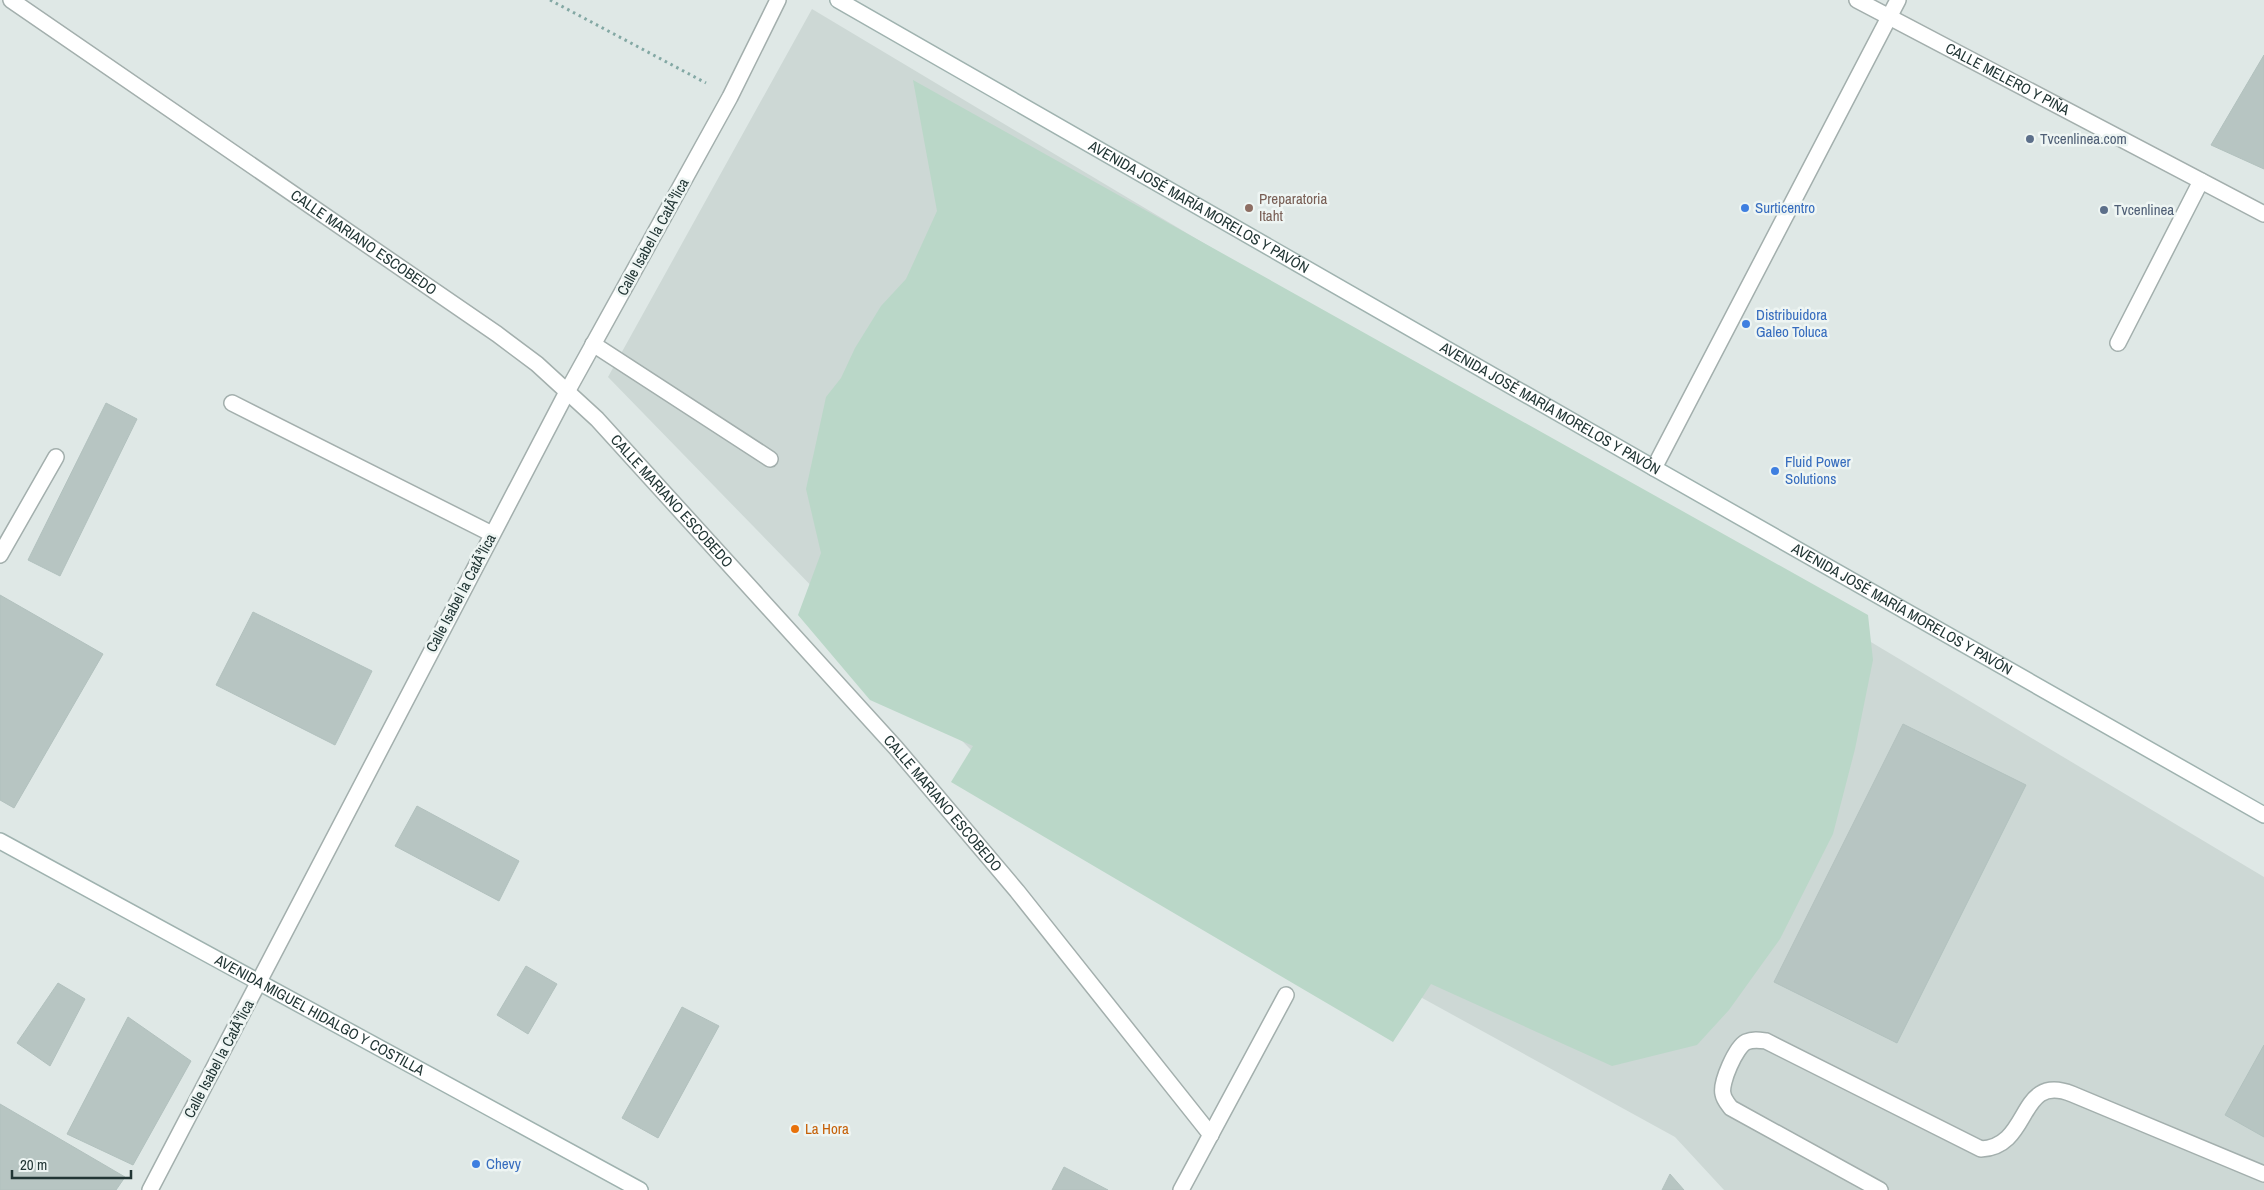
<svg xmlns="http://www.w3.org/2000/svg" width="2264" height="1190" font-family="'Archivo Narrow',sans-serif">
	<style>
		.built { fill: #cdd8d5 }
		.green { fill: #bad7c8 }
		.building { fill: #b7c5c2; stroke: #b2c1be }
		.lines { fill: none; stroke-linecap: round; stroke-linejoin: round }
		.lane-casing { stroke: #a3afad; stroke-width: 18 }
		.street-casing { stroke: #a3afad; stroke-width: 18 }
		.secondary-casing { stroke: #9fb2af; stroke-width: 18 }
		.path { stroke: #83a8a4; stroke-width: 3; stroke-dasharray: 2.5 4; stroke-linecap: butt }
		.lane { stroke: #fff; stroke-width: 15 }
		.street { stroke: #fff; stroke-width: 15 }
		.secondary { stroke: #fff; stroke-width: 15 }
		.service-dot { fill: #5c6f8a; stroke: #eef5f3; stroke-width: 2 }
		.education-dot { fill: #8d6e63; stroke: #eef5f3; stroke-width: 2 }
		.shop-dot { fill: #3f7fe0; stroke: #eef5f3; stroke-width: 2 }
		.food-dot { fill: #e8710a; stroke: #eef5f3; stroke-width: 2 }
		.labels { text-anchor: middle; stroke-width: 5; stroke-linejoin: round; paint-order: stroke }
		.street-label { font-size: 15px; fill: #223635; stroke: #eef5f3 }
		.service-label { font-size: 15px; fill: #4e5e75; stroke: #eef5f3; text-anchor: start }
		.education-label { font-size: 15px; fill: #785e54; stroke: #eef5f3; text-anchor: start }
		.shop-label { font-size: 15px; fill: #366cbe; stroke: #eef5f3; text-anchor: start }
		.food-label { font-size: 15px; fill: #c56008; stroke: #eef5f3; text-anchor: start }
	</style>
	<rect width="100%" height="100%" fill="#dfe8e6"/>
	<path class="built" d="M812 9 2264 877V1190H1724L1675 1137 971 750 608 377Z"/>
	<path class="green" d="M913 80 1868 615 1873 660 1855 749 1833 834 1780 939 1729 1010 1697 1045 1612 1066 1431 984 1393 1042 951 782 973 746 870 700 798 615 821 553 806 489 826 397 841 378 855 348 881 306 906 279 937 211Z"/>
	<path class="building" d="M2264 55V169L2211 145Z
		M106 403 137 419 60 576 28 560Z
		M0 595 103 654 14 808 0 800Z
		M253 612 372 671 335 745 216 685Z
		M1903 724 2026 785 1897 1043 1774 982Z
		M417 806 519 861 499 901 395 846Z
		M526 966 557 984 528 1034 497 1015Z
		M58 983 85 999 50 1066 17 1043Z
		M682 1007 719 1026 658 1138 622 1118Z
		M128 1017 191 1061 133 1165 67 1134Z
		M2264 1045V1137L2225 1115Z
		M0 1104 125 1177 116 1190H0Z
		M1064 1167 1108 1190H1052Z
		M1670 1174 1684 1190H1662Z"/>
	<g class="lines">
		<defs>
			<path id="lane" d="M2118 343 2201 181
				M593 344 770 459
				M232 403 492 534
				M0 555 56 457
				M1880 1190 1731 1108C1728 1104 1724 1100 1723 1094 1720 1083 1736 1047 1746 1042 1753 1039 1759 1040 1766 1041L1981 1149C2032 1147 2017 1072 2072 1094L2264 1174"/>
			<g id="street">
				<path id="s1" d="M11 0 497 334 537 364 597 419 896 748 1017 891 1211 1135"/>
				<path id="s2" d="M1857 0 2264 214"/>
				<path d="M1654 468 1898 0"/>
				<path d="M150 1190 568 390 730 97 778 0"/>
				<path d="M1181 1190 1286 995"/>
			</g>
			<g id="secondary">
				<path id="s3" d="M838 0 1654 468 2264 815"/>
				<path id="s4" d="M0 841 640 1190"/>
			</g>
		</defs>
		<use href="#lane" class="lane-casing"/>
		<use href="#street" class="street-casing"/>
		<use href="#secondary" class="secondary-casing"/>
		<path class="path" d="M550 0 706 83"/>
		<use href="#lane" class="lane"/>
		<use href="#street" class="street"/>
		<use href="#secondary" class="secondary"/>
	</g>
	<g class="service-dot">
		<circle cx="2030" cy="139" r="5"/>
		<circle cx="2104" cy="210" r="5"/>
	</g>
	<circle class="education-dot" cx="1249" cy="208" r="5"/>
	<g class="shop-dot">
		<circle cx="1745" cy="208" r="5"/>
		<circle cx="1746" cy="324" r="5"/>
		<circle cx="1775" cy="471" r="5"/>
		<circle cx="476" cy="1164" r="5"/>
	</g>
	<circle class="food-dot" cx="795" cy="1129" r="5"/>
	<g class="labels">
		<g class="street-label">
			<text dy="5" stroke="none"><textPath href="#s2" startOffset="170">CALLE MELERO Y PIÑA</textPath></text>
			<text dy="5" stroke="none"><textPath href="#s3" startOffset="416">AVENIDA JOSÉ MARÍA MORELOS Y PAVÓN</textPath></text>
			<text transform="translate(653 237) rotate(-61)" y="5">Calle Isabel la CatÃ³lica</text>
			<text dy="5" stroke="none"><textPath href="#s1" startOffset="428">CALLE MARIANO ESCOBEDO</textPath></text>
			<text dy="5" stroke="none"><textPath href="#s3" startOffset="821">AVENIDA JOSÉ MARÍA MORELOS Y PAVÓN</textPath></text>
			<text dy="5" stroke="none"><textPath href="#s1" startOffset="832">CALLE MARIANO ESCOBEDO</textPath></text>
			<text transform="translate(461 593) rotate(-62)" y="5">Calle Isabel la CatÃ³lica</text>
			<text dy="5" stroke="none"><textPath href="#s3" startOffset="1226">AVENIDA JOSÉ MARÍA MORELOS Y PAVÓN</textPath></text>
			<text dy="5" stroke="none"><textPath href="#s1" startOffset="1238">CALLE MARIANO ESCOBEDO</textPath></text>
			<text dy="5" stroke="none"><textPath href="#s4" startOffset="364">AVENIDA MIGUEL HIDALGO Y COSTILLA</textPath></text>
			<text transform="translate(219 1059) rotate(-62)" y="5">Calle Isabel la CatÃ³lica</text>
		</g>
		<g class="service-label">
			<text x="2040" y="144">Tvcenlinea.com</text>
			<text x="2114" y="215">Tvcenlinea</text>
		</g>
		<g class="education-label">
			<text x="1259" y="204">Preparatoria<tspan x="1259" dy="17">Itaht</tspan></text>
		</g>
		<g class="shop-label">
			<text x="1755" y="213">Surticentro</text>
			<text x="1756" y="320">Distribuidora<tspan x="1756" dy="17">Galeo Toluca</tspan></text>
			<text x="1785" y="467">Fluid Power<tspan x="1785" dy="17">Solutions</tspan></text>
			<text x="486" y="1169">Chevy</text>
		</g>
		<g class="food-label">
			<text x="805" y="1134">La Hora</text>
		</g>
	</g>
	<path d="M12 1170v8h119v-8" fill="none" stroke="#223635" stroke-width="2.5"/>
	<text x="20" y="1170" font-size="15" fill="#223635" stroke="#eef5f3" stroke-width="4" paint-order="stroke">20 m</text>
</svg>
